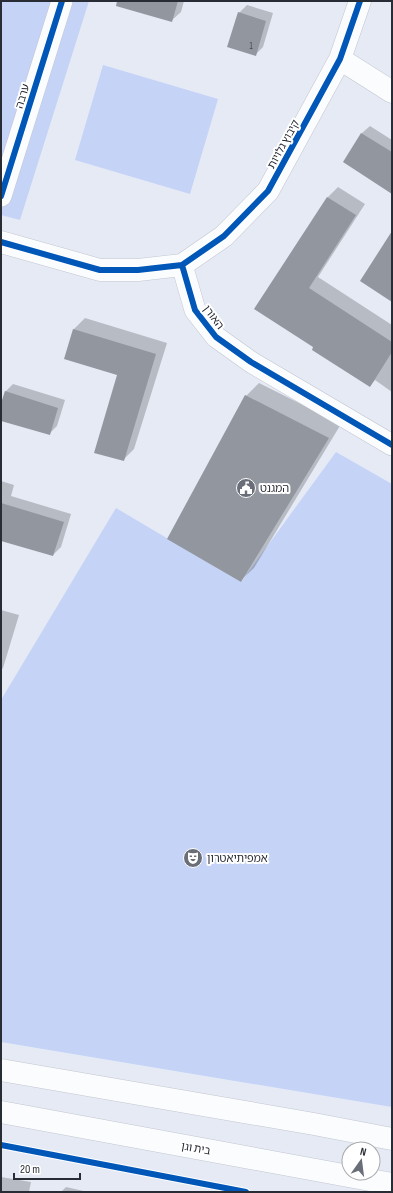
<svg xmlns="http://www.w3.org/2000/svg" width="393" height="1193" font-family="'Sofia Sans Condensed','Noto Sans Hebrew',sans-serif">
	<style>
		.green { fill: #c5d3f6 }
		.shadow { fill: #0003 }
		.building { fill: #92969f }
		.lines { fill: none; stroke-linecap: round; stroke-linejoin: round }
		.street-casing { stroke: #c2c6d0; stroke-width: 22 }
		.secondary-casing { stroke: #c2c6d0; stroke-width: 23 }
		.street { stroke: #fbfcfe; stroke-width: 21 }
		.secondary { stroke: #fbfcfe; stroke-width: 22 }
		.cycleway-casing { stroke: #fff; stroke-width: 8 }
		.cycleway { stroke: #0057b8; stroke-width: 6 }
		.labels { text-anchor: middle; stroke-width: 4; stroke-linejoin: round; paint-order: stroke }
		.number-label { font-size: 9px; fill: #424650 }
		.street-label { font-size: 11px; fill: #282c35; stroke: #fff }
		.poi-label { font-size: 11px; fill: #282c35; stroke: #fff; text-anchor: start }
	</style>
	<rect width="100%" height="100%" fill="#e5eaf5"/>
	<path class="green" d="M1 1H89L20 220 1 215Z
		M103 65 218 99 190 194 75 160Z
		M336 452 392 484V1107L1 1042V700L116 508 241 582Z"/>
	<path class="shadow" d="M139 1H184L181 12 171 21Z
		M247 5 273 13 263 47 255 55 239 13Z
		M370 126 392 140V190L344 162 362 133Z
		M338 187 365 204 318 277 392 325V392L375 380 370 386 315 347 255 309 328 197Z
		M85 318 167 343 134 449 123 460 119 374 66 358 74 329Z
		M259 383 341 424 254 568 240 581 246 396Z
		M13 384 65 400 57 426 49 434 1 420V407L5 392Z
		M1 481 14 485 11 496 71 514 61 547 53 555 1 531Z
		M1 610 19 615 3 668 1 670Z
		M1 1177 31 1182 29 1192H1Z
		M66 1187 88 1192H61Z"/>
	<path class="building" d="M117 1H178L172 22 116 6Z
		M238 12 266 21 256 56 227 47Z
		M361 133 392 152V194L343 162Z
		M327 197 356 215 309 288 392 342V352L370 387 312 350 313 347 254 309Z
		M392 231V302L360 281Z
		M73 329 156 354 124 461 94 453 117 375 64 359Z
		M5 391 58 408 50 435 1 421V403Z
		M245 395 329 438 241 582 167 539Z
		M1 503 64 522 53 556 1 541Z"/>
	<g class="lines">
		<defs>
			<path id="street" d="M1 196 62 1
				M182 265 195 310 216 337 251 362 392 445"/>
			<path id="secondary" d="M340 59 392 92
				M1 242 100 270H138L182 265 224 236 268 191 340 59 360 1
				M1 1070 314 1124 392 1139
				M1 1112 392 1184"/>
		</defs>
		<use href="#street" class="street-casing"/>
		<use href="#secondary" class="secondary-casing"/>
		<use href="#street" class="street"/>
		<use href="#secondary" class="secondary"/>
		<defs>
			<path id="cycleway" d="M1 196 62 1
				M1 242 100 270H138L182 265 224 236 268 191 340 59 360 1
				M182 265 195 310 216 337 251 362 392 445
				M1 1145 246 1192"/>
		</defs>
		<use href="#cycleway" class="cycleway-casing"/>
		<use href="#cycleway" class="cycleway"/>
	</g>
	<defs>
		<symbol id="civic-disc" viewBox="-11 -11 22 22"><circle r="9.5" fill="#6a6e78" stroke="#fff"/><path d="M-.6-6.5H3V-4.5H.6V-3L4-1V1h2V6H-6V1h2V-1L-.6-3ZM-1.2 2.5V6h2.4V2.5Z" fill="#fff"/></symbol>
		<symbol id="theatre-disc" viewBox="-11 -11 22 22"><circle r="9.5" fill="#6a6e78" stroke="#fff"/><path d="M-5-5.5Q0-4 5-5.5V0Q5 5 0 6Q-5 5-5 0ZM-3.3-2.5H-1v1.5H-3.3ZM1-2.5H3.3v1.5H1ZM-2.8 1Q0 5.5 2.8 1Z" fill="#fff"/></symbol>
	</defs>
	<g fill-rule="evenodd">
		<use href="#civic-disc" x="235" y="477" width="22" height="22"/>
		<use href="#theatre-disc" x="182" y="847" width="22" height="22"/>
	</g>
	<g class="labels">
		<g class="number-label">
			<text x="251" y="49">1</text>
		</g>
		<g class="street-label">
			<text transform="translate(22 96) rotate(-73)" y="4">ערבה</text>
			<text transform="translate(283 144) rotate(-61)" y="4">קיבוץ גלויות</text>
			<text transform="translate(214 317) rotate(53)" y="4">האורן</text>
			<text transform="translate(196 1148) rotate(10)" y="4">בית וגן</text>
		</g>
		<g class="poi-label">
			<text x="260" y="492">המגנט</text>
			<text x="207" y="862">אמפיתיאטרון</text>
		</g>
	</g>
	<rect width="393" height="1193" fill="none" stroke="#282c35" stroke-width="4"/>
	<g transform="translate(361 1161) rotate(14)"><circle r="19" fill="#ffffff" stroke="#a9abae"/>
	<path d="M0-3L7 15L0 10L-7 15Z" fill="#6a6e78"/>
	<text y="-6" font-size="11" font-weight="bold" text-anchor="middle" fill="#282c35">N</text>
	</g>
	<path d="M14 1173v6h66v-6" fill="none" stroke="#282c35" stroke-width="2"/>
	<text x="20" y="1173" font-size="12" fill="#282c35" stroke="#ffffff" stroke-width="3" paint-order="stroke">20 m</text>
</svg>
